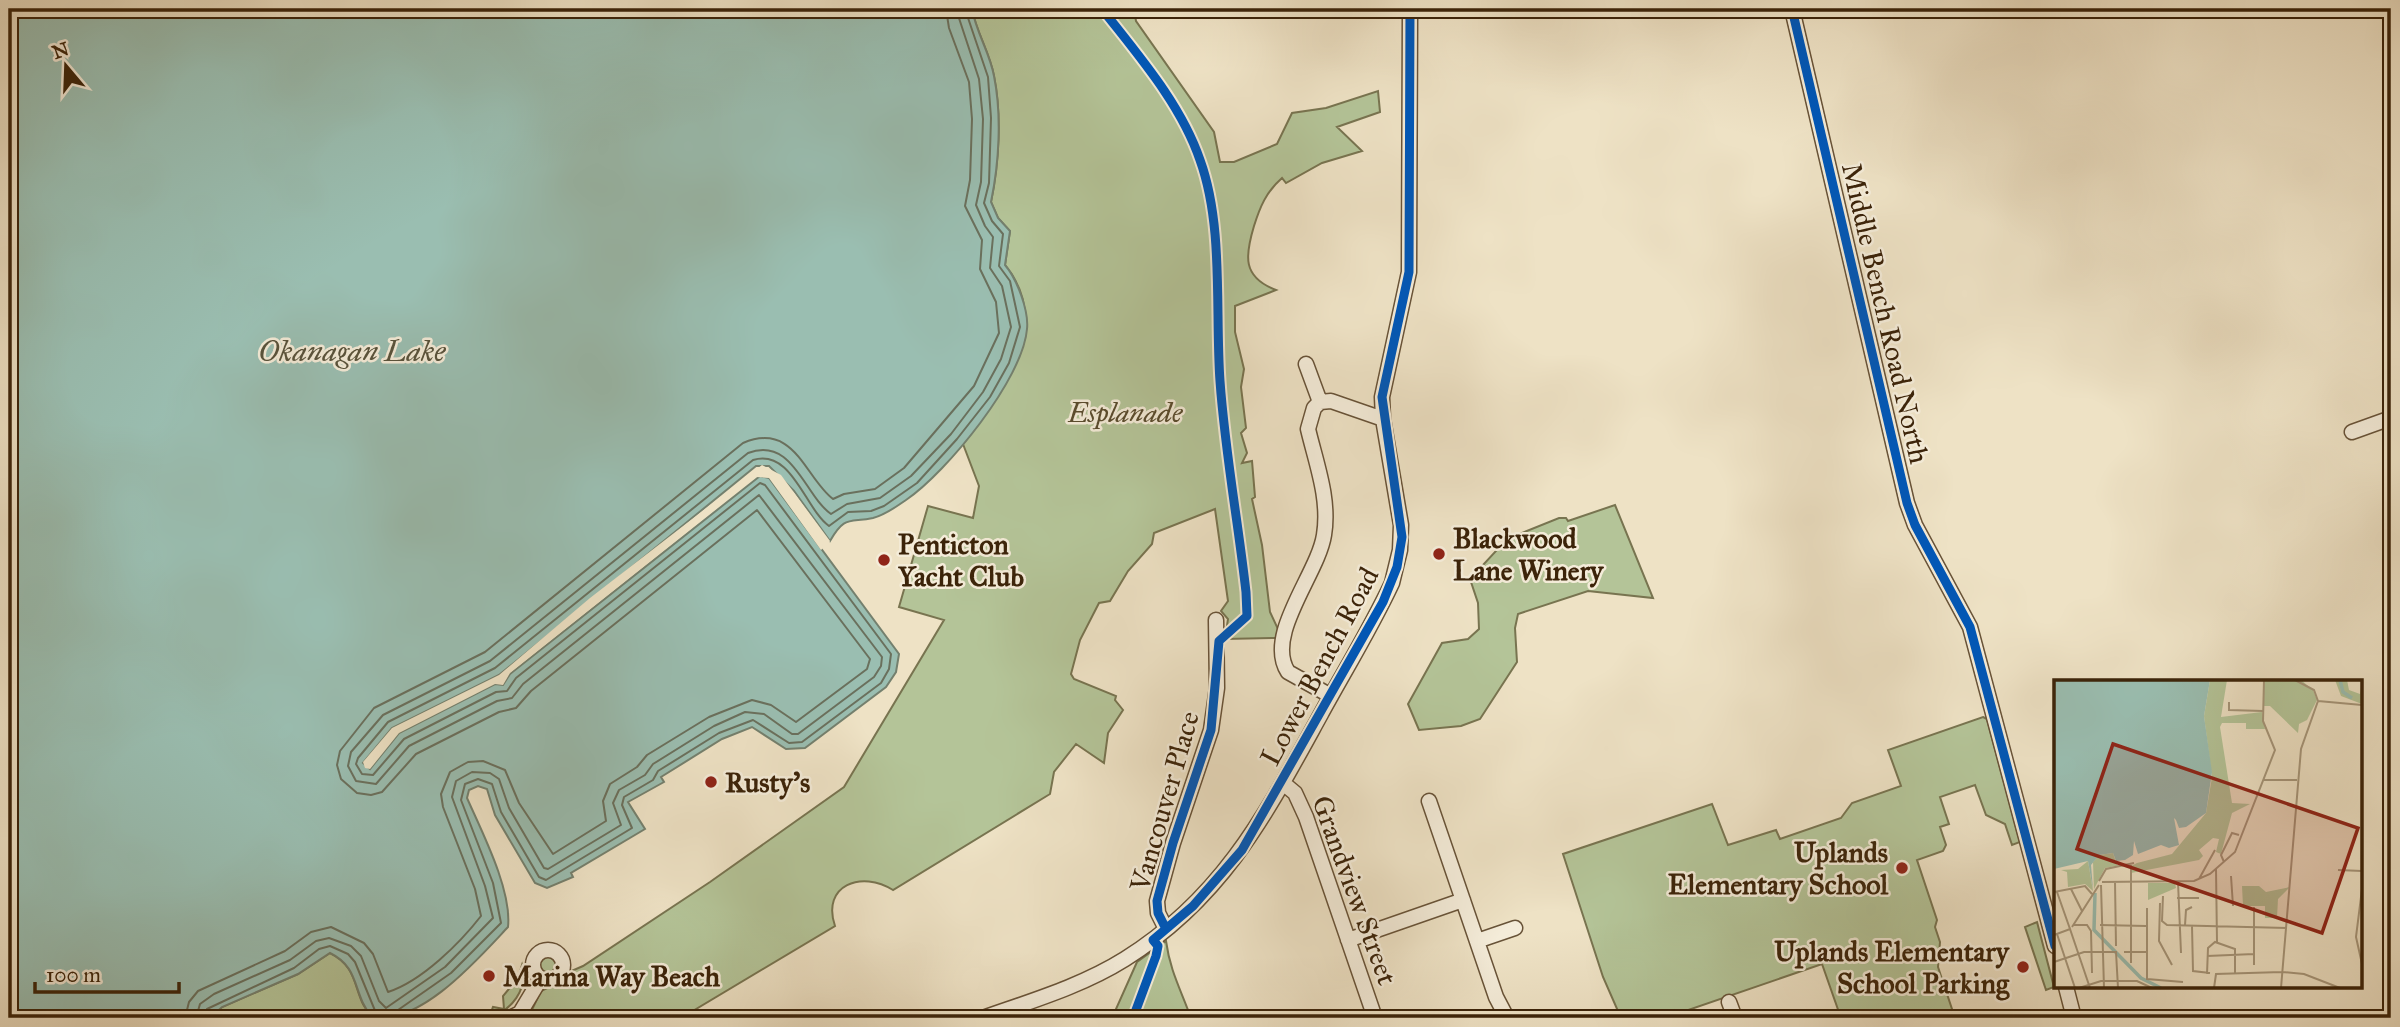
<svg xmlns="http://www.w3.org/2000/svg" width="2400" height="1027" font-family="'IM FELL Great Primer',serif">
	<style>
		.green { fill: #b4c498; stroke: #787450; stroke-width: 2 }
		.water { fill: #9abeb1; stroke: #74806e; stroke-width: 2 }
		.pier { fill: #eee2c5; fill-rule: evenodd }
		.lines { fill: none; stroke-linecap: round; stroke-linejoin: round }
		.shore { stroke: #6a705d; stroke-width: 2 }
		.minor-casing { stroke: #685338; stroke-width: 17 }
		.minor { stroke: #f4ecd9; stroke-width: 14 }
		.cycleway-casing { stroke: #f4ecd9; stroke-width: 13 }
		.cycleway { stroke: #0057b8; stroke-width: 9 }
		.poi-dot { fill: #8f2418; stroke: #f4ecd9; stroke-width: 2.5 }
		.labels { text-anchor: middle; stroke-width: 5; stroke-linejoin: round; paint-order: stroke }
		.street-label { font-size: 28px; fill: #3b2309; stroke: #f4ecd9 }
		.park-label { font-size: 28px; font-style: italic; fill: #594b2d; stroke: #f4ecd9 }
		.poi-label { font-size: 28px; font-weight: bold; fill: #3b2309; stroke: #f4ecd9; text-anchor: start }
		.water-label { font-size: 30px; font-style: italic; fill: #58523b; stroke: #f4ecd9 }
		.inset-river { fill: none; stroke: #9abeb1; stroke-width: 3.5 }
		.inset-road { fill: none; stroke: #a6967a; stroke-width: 2 }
		.view { fill: #8f2418; fill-opacity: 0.15; stroke: #8f2418; stroke-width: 3.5 }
		.inset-edge { fill: none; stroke: #3b2309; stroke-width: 3.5 }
	</style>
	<rect width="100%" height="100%" fill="#eee2c5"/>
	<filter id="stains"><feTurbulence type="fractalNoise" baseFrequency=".00286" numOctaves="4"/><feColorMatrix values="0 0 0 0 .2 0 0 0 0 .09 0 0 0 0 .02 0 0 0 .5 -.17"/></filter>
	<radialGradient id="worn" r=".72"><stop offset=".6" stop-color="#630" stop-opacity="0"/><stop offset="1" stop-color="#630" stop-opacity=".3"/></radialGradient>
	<path class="green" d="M972 9H1127L1135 15 1136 21 1214 132 1220 162H1234L1277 144 1292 113 1326 108 1378 91 1380 112 1337 127 1362 151 1322 163 1286 183 1282 178C1266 192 1260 207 1254 226 1245 256 1242 277 1276 290L1235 306V332L1244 369 1241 387 1246 428 1241 433 1247 453 1242 463 1252 461 1255 497 1252 499 1262 545 1270 612 1278 629 1276 638 1225 639 1228 619 1221 611 1228 601 1215 509 1154 533 1152 544 1128 571 1110 601 1099 603 1080 640 1071 674 1074 679 1116 696 1115 700 1123 710 1108 733 1104 763 1076 744 1054 772 1050 794 893 890C862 870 821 885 835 926L681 1018H528L541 991 560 982 569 972 583 966 710 882 844 787 944 620 899 607 928 506 973 518 979 486 963 444C1002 393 1055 326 1005 265L1010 231 998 218 991 202C999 163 1002 116 994 76 990 53 976 32 972 9Z
		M1615 505 1653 598 1588 591 1518 614 1515 628 1517 662 1480 719 1461 726 1419 730 1408 704 1442 643 1468 639 1479 629 1478 603 1470 579 1507 539 1559 518H1566L1568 521Z
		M1983 717 1987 719 2020 842 2012 845 2005 824 1986 815 1975 785 1940 797 1949 824 1940 827 1946 845 1943 851 1917 860 1937 920 1935 927 1940 942 1938 967 1955 1018H1841L1822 964 1665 1018H1621L1603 977 1563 854 1712 804 1728 845 1776 830 1780 839 1841 818 1852 803 1901 786 1888 750Z
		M2037 922 2054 987 2046 990 2025 927Z
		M1166 941C1170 971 1181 990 1191 1018H1112L1137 962Z
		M330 953C363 969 351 999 374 1018H210L222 1007 298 974Z
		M539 964a9 9 0 1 1 18 0a9 9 0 1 1-18 0Z
		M522 965C528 990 512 1010 489 1018L493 1007 504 1009 503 996 518 978Z"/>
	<path class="water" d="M9 9H972C976 32 990 53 994 76 1002 116 999 163 991 202L998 218 1010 231 1005 265C1017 279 1029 311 1027 329 1023 379 947 472 906 500 896 507 885 515 873 518 849 523 845 515 830 541L794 491 769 466H756L499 675 392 728 363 763 370 769 399 733 495 684 503 685 510 674 760 476 769 478 899 654 896 672 886 687 805 748 786 749 752 727 722 739 661 777 664 782 628 802 645 829 571 873 573 877 547 888 535 883 495 815 487 789 478 786 469 790 467 798C482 832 512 890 508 927 478 959 420 1026 372 1017 352 994 361 968 330 953L298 974 222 1007 210 1018H9Z"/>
	<path class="pier" d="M762 465 781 475 830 541 828 544 791 493 767 470 758 469 706 512 755 474 770 475 824 547 821 550 769 478 756 477 510 673 503 685 495 684 399 733 370 769 365 768 363 762 392 728 499 675 590 598ZM507 673 502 681H494L397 731 367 765 394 731Z"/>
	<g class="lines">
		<path class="shore" d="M185 1018 189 1002 198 991 285 951 311 932 331 927 364 943 373 954 388 992C422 981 460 943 481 916L475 889 443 807 441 794 450 772 468 762 483 761 505 770 519 803 553 854 606 821 603 801 610 784 637 767 647 755 709 717 752 700 771 705 796 722 867 669 870 659 757 510 531 691 516 708 499 712 416 754 382 792 371 795 357 793 341 779 337 765 340 751 374 708 485 652 743 443C795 421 805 478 833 499L844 494 875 489 904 468 974 386 999 333 996 302 980 269 982 240 965 206 970 180 972 119 969 82 949 28 946 9
			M196 1018 200 1004 214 994 290 960 316 941 329 938 351 946 361 956 379 1001 386 1008 445 967 493 918 485 886 452 797 456 781 472 772 490 773 499 779 509 808 544 868 548 869 621 825 613 803 619 790 645 775 653 764 714 726 745 712 764 714 792 734H798L874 677 881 666 882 657 759 495 523 684 512 698 497 701 409 746 376 784 356 781 348 766 351 752 383 715 490 661 748 453C793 436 804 495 831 514L847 504 880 498 911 476 951 434 983 392 1001 359 1011 327 1002 286 990 268 993 237 985 226 976 205 981 182 983 119 979 79 956 9
			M204 1018 207 1009 294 968 319 949 330 946 348 954 355 962 378 1018
			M395 1018 398 1010 451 973 501 923 493 883 461 800 465 784 478 779 492 784 501 812 539 877 546 880 632 828 622 805 624 797 653 780 658 771 719 733 753 720 789 743 802 742 881 683 889 669 891 654 765 485 760 483 516 678 507 691 496 692 404 739 373 775 362 774 356 764 358 758 388 722 495 668 753 460C792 448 805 509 829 526L848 512 871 511 884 506 917 483 957 439 990 397 1009 363 1020 327 1010 281 999 266 1003 234 992 221 984 203 989 183 991 118 988 77 965 9"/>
		<defs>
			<path id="minor" d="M1792 9 1907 503 1915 525 1970 627 2055 946
				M1306 364 1320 402
				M2352 432 2391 418
				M1331 696 1288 672C1264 635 1318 574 1324 535 1330 499 1316 463 1308 429L1314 408 1320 402 1331 401 1383 419
				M1283 783 1295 793 1306 817 1375 1018
				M1429 801 1496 997 1507 1018
				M1166 929 1158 913 1157 901 1173 843 1211 730 1217 688 1216 620
				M1348 940 1463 900
				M1477 941 1515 928
				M533 965a15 15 0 1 1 30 0a15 15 0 1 1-30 0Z
				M2066 987 2074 1018
				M1729 1002 1735 1018
				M510 1018 520 1013 541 978
				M983 1018C1031 1001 1082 986 1125 959 1224 897 1267 812 1321 714 1345 670 1371 628 1392 583L1400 550 1401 525 1383 419 1382 397 1409 272 1410 9"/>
		</defs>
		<use href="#minor" class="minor-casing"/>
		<use href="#minor" class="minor"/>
		<defs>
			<path id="cycleway" d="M1102 9C1138 55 1181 104 1200 160 1224 226 1215 311 1220 381 1225 452 1238 521 1246 592L1247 616 1219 641 1211 730 1173 843 1157 901 1158 913 1166 929
				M1792 9 1907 503 1915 525 1970 627 2055 946
				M1133 1018 1156 956 1158 946 1153 940 1193 906 1242 850 1383 602 1397 567 1402 537 1382 397 1409 272 1410 9"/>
		</defs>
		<use href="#cycleway" class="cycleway-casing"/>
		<use href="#cycleway" class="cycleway"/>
	</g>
	<g class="poi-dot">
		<circle cx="1439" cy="554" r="7"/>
		<circle cx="884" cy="560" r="7"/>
		<circle cx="711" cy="782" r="7"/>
		<circle cx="1902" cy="868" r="7"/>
		<circle cx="2023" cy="967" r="7"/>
		<circle cx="489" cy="976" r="7"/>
	</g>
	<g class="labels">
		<g class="street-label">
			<text transform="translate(1886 313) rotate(77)" y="10">Middle Bench Road North</text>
			<text transform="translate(1319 666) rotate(-62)" y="10">Lower Bench Road</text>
			<text transform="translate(1164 801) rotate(-74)" y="10">Vancouver Place</text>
			<text transform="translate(1355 890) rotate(70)" y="10">Grandview Street</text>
		</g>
		<g class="park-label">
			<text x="1125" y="422">Esplanade</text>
		</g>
		<g class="poi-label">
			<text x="1453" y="548">Blackwood<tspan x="1453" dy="32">Lane Winery</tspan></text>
			<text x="898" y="554">Penticton<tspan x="898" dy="32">Yacht Club</tspan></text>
			<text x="725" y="792">Rusty's</text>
			<text x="1888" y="862" text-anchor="end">Uplands<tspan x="1888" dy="32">Elementary School</tspan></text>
			<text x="2009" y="961" text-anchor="end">Uplands Elementary<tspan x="2009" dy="32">School Parking</tspan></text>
			<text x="503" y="986">Marina Way Beach</text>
		</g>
		<g class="water-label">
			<text x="352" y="361">Okanagan Lake</text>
		</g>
	</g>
	<g transform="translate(2054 680)">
		<rect width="308" height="308" fill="#eee2c5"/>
		<path d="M156 0H173L167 37 208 32 211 49H192V43H168L166 47 178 123 196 124 178 133 167 174 162 172 165 159 159 158 145 170 149 176 145 180 77 193V186L83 183 118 174 152 133 158 97 150 36ZM210 0H247L259 10 263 20 253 40 245 44 244 53 216 26H210ZM281 0H293L295 10 306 14 308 0V24L287 16ZM59 173 63 185 78 183 51 188 40 209 39 182 45 175ZM34 181 39 211 31 204 14 207 13 192 7 190 24 189ZM94 203H121L122 208 94 220ZM188 206H205L212 212 236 207 224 219 223 238H211V226H189Z" fill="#b4c498"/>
		<path d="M0 0H156L150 36 158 92 152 133 132 147 125 148 122 140 120 138 125 165 115 168 107 165 84 174 80 161 79 175 71 180 62 181 59 173 45 175 37 185 39 210 34 181 0 189Z" fill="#9abeb1"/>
		<path class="inset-river" d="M286 0 289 12 298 18M41 213 40 250 87 298 107 308"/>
		<path class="inset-road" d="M241 0 260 10 264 21M264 21 308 25M175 22V30L209 31M209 100H243M170 182 167 175 178 153 185 155M77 185V283M162 189 163 262M284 190 308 191M177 196 179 226M145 199 161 170M45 201 52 189 80 183M48 202 140 201 156 194 181 172 221 70 209 41 210 0M61 202 62 266M124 202 127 273M47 205 50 308M17 209 28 231M308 209 302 257 308 284M0 212 31 206 38 214M3 212 16 249M109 216 108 241 113 245 233 248M123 218H145M106 223 105 261 118 285M200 227V285M93 228V299L129 302M20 245H33L37 251 38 293M46 245 92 246M131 245 132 230 138 227M138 246 139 291 156 293M18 247 45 205M3 254 21 308M0 255 16 249 36 308M70 272H93M153 276 200 274M0 282 30 272H62L64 308M153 294 154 268 161 262 181 269V293M25 308 47 301H83L98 308M160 308 162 294 228 292 250 294 286 308M227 308 247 69 264 21"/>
		<path class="view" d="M59 64 304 148 268 253 23 169Z"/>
		<rect width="308" height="308" class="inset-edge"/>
	</g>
	<rect width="2400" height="1027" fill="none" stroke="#eee2c5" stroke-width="35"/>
	<rect x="10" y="10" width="2379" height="1006" fill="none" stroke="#3b2309" stroke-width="3.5"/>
	<rect x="18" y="18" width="2365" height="992" fill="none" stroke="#3b2309" stroke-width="2"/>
	<g transform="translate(66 66) rotate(341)" stroke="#f4ecd9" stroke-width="5" paint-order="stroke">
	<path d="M0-5L12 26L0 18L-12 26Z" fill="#3b2309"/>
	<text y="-10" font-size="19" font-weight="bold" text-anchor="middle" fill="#3b2309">N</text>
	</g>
	<path d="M35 982v10h144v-10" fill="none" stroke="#3b2309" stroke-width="3.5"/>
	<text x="46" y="982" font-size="21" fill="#3b2309" stroke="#f4ecd9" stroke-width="5" paint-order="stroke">100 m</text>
	<rect width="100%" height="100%" filter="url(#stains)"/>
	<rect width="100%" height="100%" fill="url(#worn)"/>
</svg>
